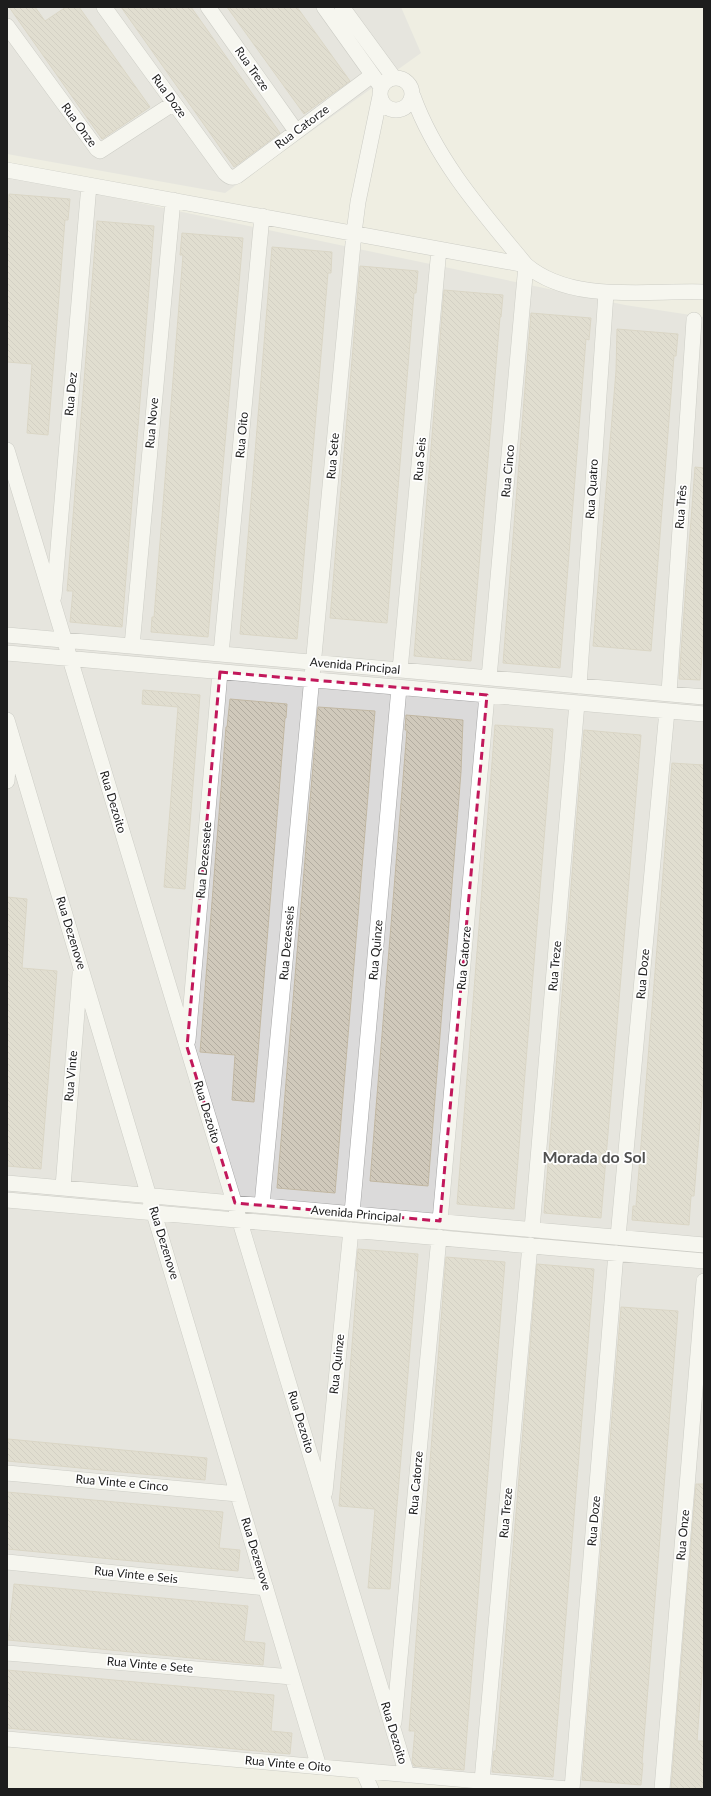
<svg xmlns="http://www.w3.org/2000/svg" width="711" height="1796" font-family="Lato,sans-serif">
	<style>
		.residential { fill: #dbdada }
		.building { fill: url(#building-back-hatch); stroke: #c2b8a3 }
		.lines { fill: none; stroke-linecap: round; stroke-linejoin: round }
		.minor-casing { stroke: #a4a4a4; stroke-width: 16 }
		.minor { stroke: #fff; stroke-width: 15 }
		.marked { fill: none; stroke: #c2185b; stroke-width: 3; stroke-dasharray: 8 5; stroke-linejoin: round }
		.labels { text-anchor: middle; stroke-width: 3.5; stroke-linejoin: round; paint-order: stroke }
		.street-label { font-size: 12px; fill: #1d1d1d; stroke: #fff }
		.district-label { font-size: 16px; font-weight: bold; fill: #505050; stroke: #fff }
	</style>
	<defs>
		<pattern id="building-back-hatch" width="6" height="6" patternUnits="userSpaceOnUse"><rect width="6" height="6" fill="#d0c9bb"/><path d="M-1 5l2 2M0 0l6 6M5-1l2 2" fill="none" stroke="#b2aca0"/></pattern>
	</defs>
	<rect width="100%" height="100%" fill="#efeee2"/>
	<path class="residential" d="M7 7H401L421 53 225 193 7 154Z
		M7 175 625 305 704 317V1789H519L7 1747Z"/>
	<path class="building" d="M9 7H35L45 21 66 7H79L150 107 102 139Z
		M121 7H191L280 133 234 167Z
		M227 7H297L350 81 304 114Z
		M9 194 70 199 68 220H65L48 435 27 433 32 364 7 362V231Z
		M97 221 154 226 122 627 70 622 73 591H67Z
		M182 233 243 238 208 637 151 632 152 617H154L183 255H180Z
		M272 247 332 252 331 273H328L297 639 240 634Z
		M360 266 418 271 416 293H414L387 623 330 618Z
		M444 290 503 295 501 317H500L471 661 414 656Z
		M531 313 591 318 589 340 586 339 560 668 503 663Z
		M617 329 678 334 676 356H674L651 651 593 646 616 371Z
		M695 467 704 468V631L700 680 679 679Z
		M143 690 200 695 185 889 164 887 178 707 142 704Z
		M230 699 287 704 286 718H285L254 1102 232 1100 235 1055 200 1052 226 727H227Z
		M318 707 375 711 335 1193 277 1188Z
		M406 715 463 720 461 772 428 1186 370 1181 407 730H405Z
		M495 725 553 729 514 1209 457 1204Z
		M584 730 641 735 601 1218 544 1213Z
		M672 763 704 765V1074L694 1196H691L689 1225 632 1220 633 1206H636Z
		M7 897 27 899 22 968 57 971 41 1169 7 1166Z
		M358 1249 418 1254 390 1589 368 1588 375 1509 339 1506 358 1271H356Z
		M446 1257 505 1262 464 1770 414 1766 412 1762 415 1731H409Z
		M537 1264 594 1269 553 1777 492 1772 494 1751H496Z
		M621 1307 678 1311 642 1763H643L641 1785 582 1780Z
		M8 1439 207 1458 205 1480 7 1461Z
		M696 1484H704V1648L697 1741H704V1789H688L671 1788Z
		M7 1492 223 1512 219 1548 240 1550 238 1571 7 1549Z
		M14 1584 248 1606 244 1641 265 1643 263 1665 8 1640Z
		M7 1670 274 1695 271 1731 292 1733 290 1754 7 1728Z"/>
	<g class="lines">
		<defs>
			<path id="minor" d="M104 7 225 173C229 177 232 179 237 176L367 79
				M208 7 296 131
				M324 7 379 84
				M342 7 394 78
				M7 26 97 149 100 151 174 103
				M380 94a16 16 0 1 1 32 0a16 16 0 1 1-32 0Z
				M413 96C436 160 483 213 526 265 572 304 648 290 704 292
				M7 170 526 265
				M7 450 407 1775
				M54 596 89 185
				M7 635 704 697
				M132 646 173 200
				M7 653 704 714
				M221 654 262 216
				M400 670 439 249
				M489 678 526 265
				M579 686 606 293
				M669 693 694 320
				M7 720 319 1767
				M7 781 10 742
				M188 1040 220 672
				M7 1183 704 1245
				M63 1187 80 974
				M7 1200 704 1261
				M262 1205 354 233 358 202 380 96
				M352 1213 399 688
				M440 1221 487 695
				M532 1229 577 703
				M618 1237 667 711
				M7 1473 238 1494
				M325 1492 351 1230
				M7 1562 266 1588
				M7 1653 292 1677
				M394 1722 439 1237
				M7 1739 568 1789
				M363 1771 371 1789
				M482 1781 530 1245
				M572 1789 616 1253
				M662 1789 704 1281"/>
		</defs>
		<use href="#minor" class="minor-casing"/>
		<use href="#minor" class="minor"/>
	</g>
	<path d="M0 0H711V1796H0ZM220 672 487 695 440 1221 235 1203 187 1047Z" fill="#efeee2" fill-opacity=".55" fill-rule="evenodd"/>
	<path class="marked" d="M220 672 487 695 440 1221 235 1203 187 1047Z"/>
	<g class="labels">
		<g class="street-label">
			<text transform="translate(252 69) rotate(55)" y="4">Rua Treze</text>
			<text transform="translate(169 96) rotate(54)" y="4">Rua Doze</text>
			<text transform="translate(79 125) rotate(54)" y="4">Rua Onze</text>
			<text transform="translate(302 127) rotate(-37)" y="4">Rua Catorze</text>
			<text transform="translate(71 394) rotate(-85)" y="4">Rua Dez</text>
			<text transform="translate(152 423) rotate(-85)" y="4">Rua Nove</text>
			<text transform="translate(242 435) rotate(-85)" y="4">Rua Oito</text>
			<text transform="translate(333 456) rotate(-85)" y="4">Rua Sete</text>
			<text transform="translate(420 459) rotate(-85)" y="4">Rua Seis</text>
			<text transform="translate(508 471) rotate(-85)" y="4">Rua Cinco</text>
			<text transform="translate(592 489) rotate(-86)" y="4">Rua Quatro</text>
			<text transform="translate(681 507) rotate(-86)" y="4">Rua Três</text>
			<text transform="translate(355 666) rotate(5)" y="4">Avenida Principal</text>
			<text transform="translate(113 802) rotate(73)" y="4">Rua Dezoito</text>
			<text transform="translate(204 860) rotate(-85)" y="4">Rua Dezessete</text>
			<text transform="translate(71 933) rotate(73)" y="4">Rua Dezenove</text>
			<text transform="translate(287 943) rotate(-85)" y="4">Rua Dezesseis</text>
			<text transform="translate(376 950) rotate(-85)" y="4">Rua Quinze</text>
			<text transform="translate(464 958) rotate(-85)" y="4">Rua Catorze</text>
			<text transform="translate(555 966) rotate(-85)" y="4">Rua Treze</text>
			<text transform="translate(643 974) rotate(-85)" y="4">Rua Doze</text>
			<text transform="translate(71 1076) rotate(-85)" y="4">Rua Vinte</text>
			<text transform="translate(207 1112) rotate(73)" y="4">Rua Dezoito</text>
			<text transform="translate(356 1214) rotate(5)" y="4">Avenida Principal</text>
			<text transform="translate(164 1243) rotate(73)" y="4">Rua Dezenove</text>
			<text transform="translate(337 1364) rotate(-84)" y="4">Rua Quinze</text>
			<text transform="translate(301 1422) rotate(73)" y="4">Rua Dezoito</text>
			<text transform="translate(122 1483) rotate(5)" y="4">Rua Vinte e Cinco</text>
			<text transform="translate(416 1483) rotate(-85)" y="4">Rua Catorze</text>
			<text transform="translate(506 1513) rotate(-85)" y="4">Rua Treze</text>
			<text transform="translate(594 1521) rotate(-85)" y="4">Rua Doze</text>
			<text transform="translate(683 1535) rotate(-85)" y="4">Rua Onze</text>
			<text transform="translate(256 1554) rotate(73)" y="4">Rua Dezenove</text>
			<text transform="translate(136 1575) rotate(6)" y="4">Rua Vinte e Seis</text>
			<text transform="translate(150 1665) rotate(5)" y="4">Rua Vinte e Sete</text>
			<text transform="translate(394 1733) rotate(73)" y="4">Rua Dezoito</text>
			<text transform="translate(288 1764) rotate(5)" y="4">Rua Vinte e Oito</text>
		</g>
		<g class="district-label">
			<text x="594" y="1163">Morada do Sol</text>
		</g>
	</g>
	<rect width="711" height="1796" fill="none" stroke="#1d1d1d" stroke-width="16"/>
</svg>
